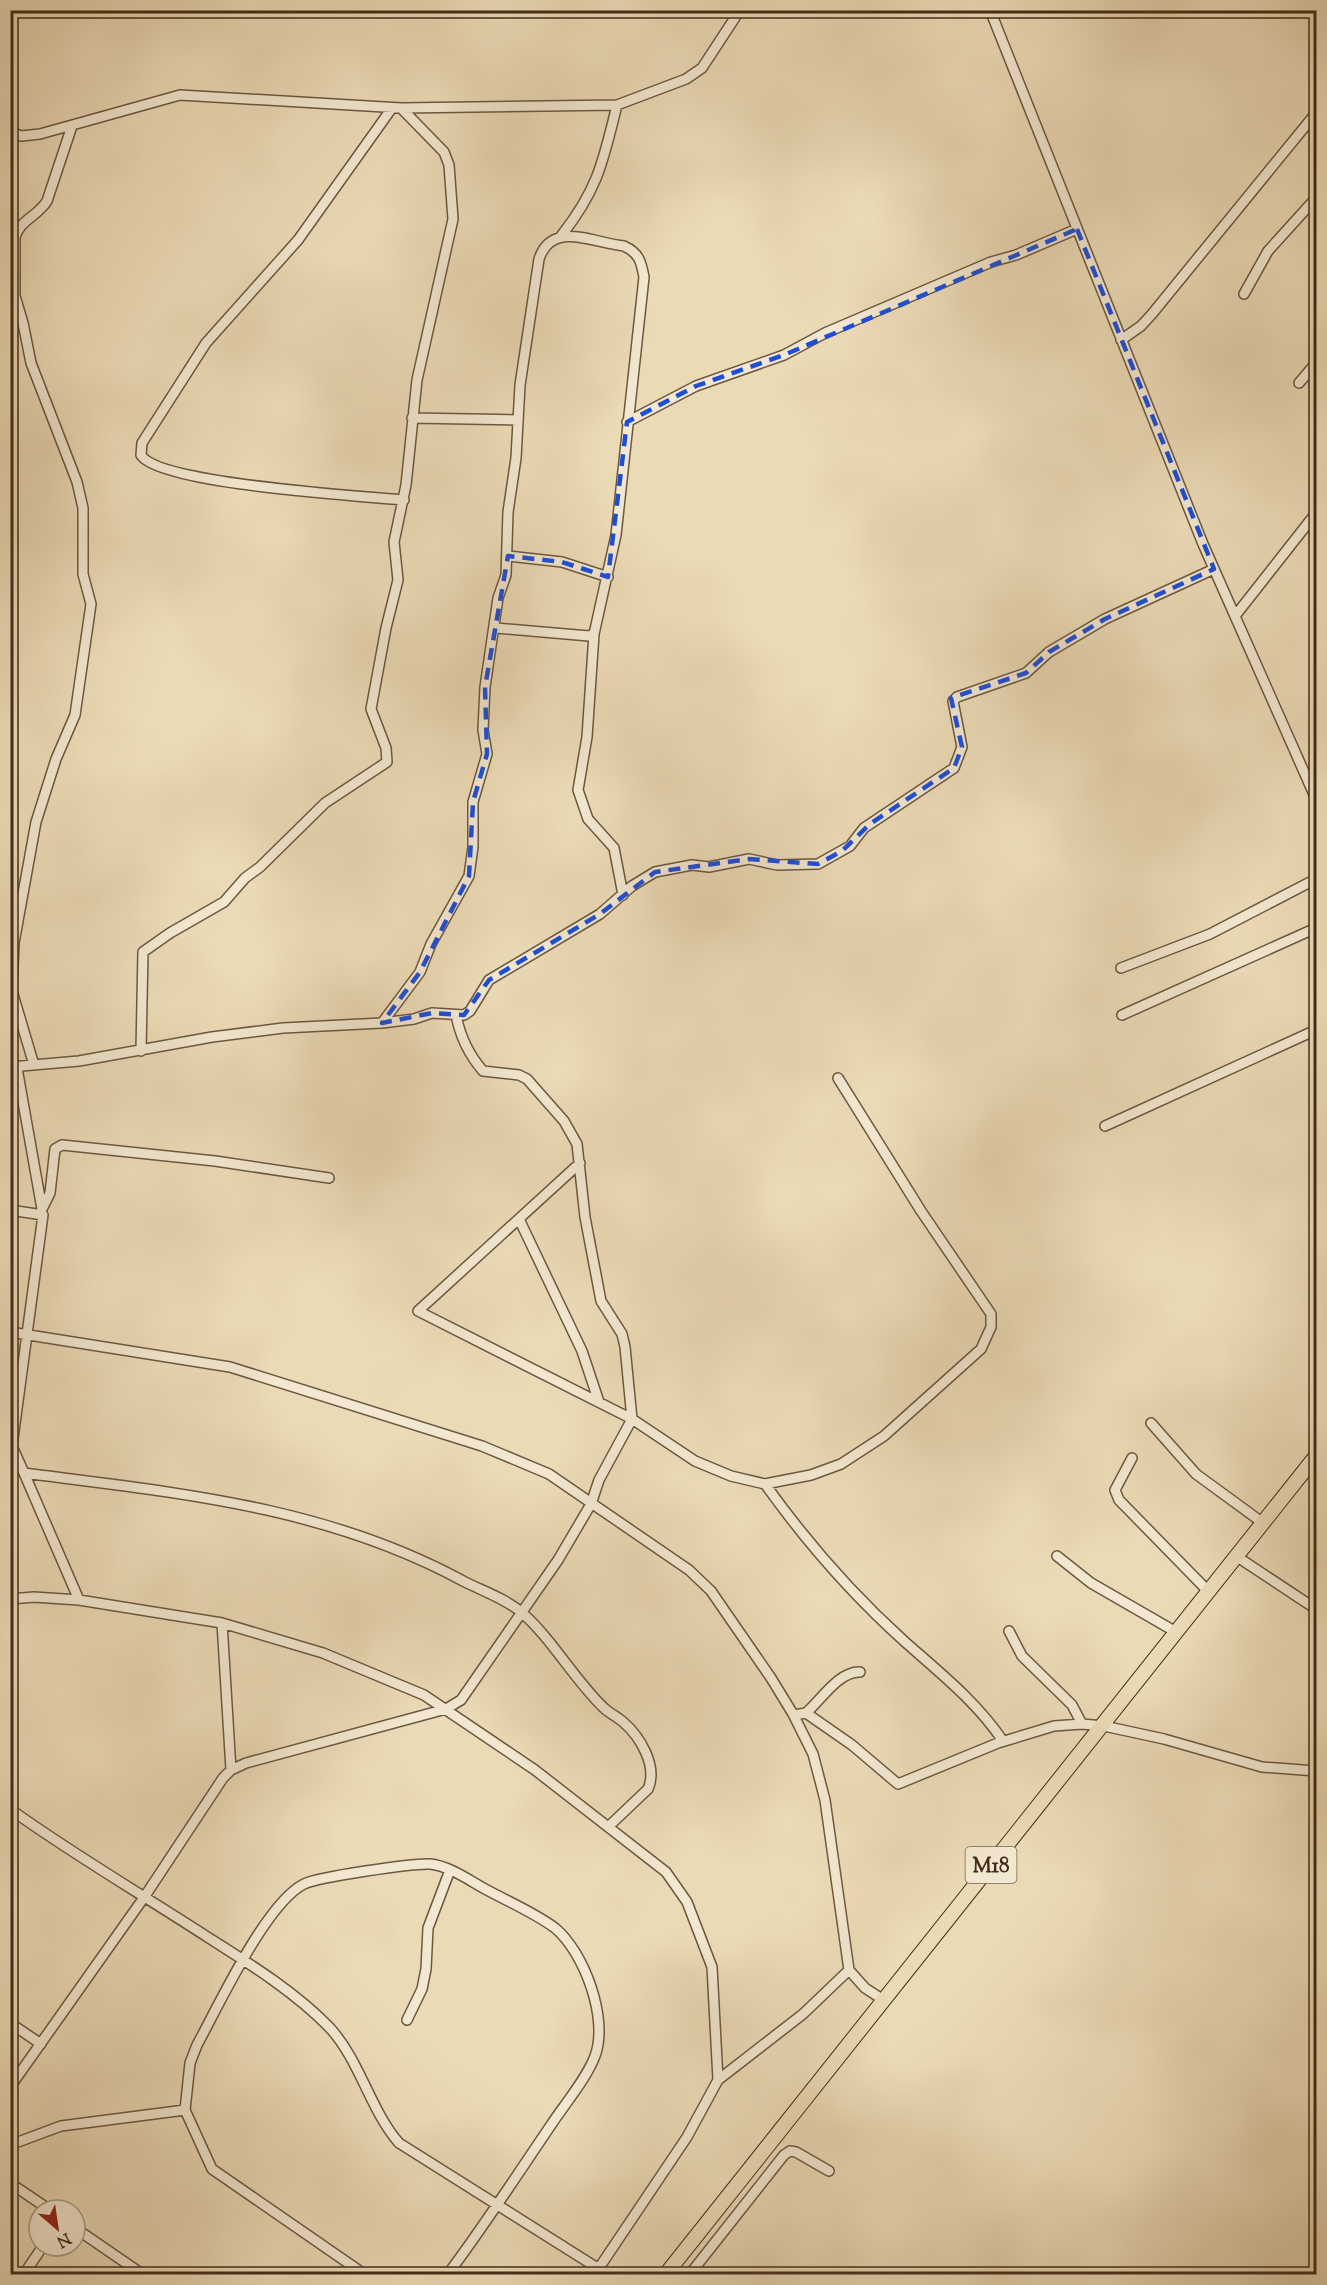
<svg xmlns="http://www.w3.org/2000/svg" width="1327" height="2285" font-family="'Sorts Mill Goudy',serif">
	<style>
		.lines { fill: none; stroke-linecap: round; stroke-linejoin: round }
		.minor-casing { stroke: #6c5840; stroke-width: 12 }
		.primary-casing { stroke: #422c19; stroke-width: 16 }
		.minor { stroke: #f2e7d0; stroke-width: 9 }
		.primary { stroke: #ebdab6; stroke-width: 14 }
		.marked { fill: none; stroke: #1d4ed8; stroke-width: 4.5; stroke-dasharray: 12 8; stroke-linejoin: round }
		.labels { text-anchor: middle; stroke-width: 4.5; stroke-linejoin: round; paint-order: stroke }
		.shield { fill: #f2e7d0; stroke: #776450; stroke-width: 1.5 }
		.shield-label { font-size: 21px; font-weight: bold; fill: #422c19 }
	</style>
	<rect width="100%" height="100%" fill="#ebdab6"/>
	<filter id="stains"><feTurbulence type="fractalNoise" baseFrequency=".00333" numOctaves="4"/><feColorMatrix values="0 0 0 0 .2 0 0 0 0 .09 0 0 0 0 .02 0 0 0 .5 -.17"/></filter>
	<radialGradient id="worn" r=".72"><stop offset=".6" stop-color="#630" stop-opacity="0"/><stop offset="1" stop-color="#630" stop-opacity=".3"/></radialGradient>
	<g class="lines">
		<defs>
			<path id="minor" d="M990 10 1203 544 1316 799
				M392 108 298 240 206 343 142 443 141 455C158 484 362 496 404 500
				M10 132 21 136 40 134 180 95 401 108 617 105 686 79 702 68 740 10
				M561 236C598 189 603 162 617 105
				M1244 294 1268 251 1316 198
				M1121 340 1141 326 1152 314 1316 113
				M1299 383 1316 363
				M412 418 518 420
				M627 422 696 386 784 355 825 333 991 262 1016 255 1077 229
				M508 556 562 562 608 577
				M1235 616 1316 513
				M496 628 589 636 594 634
				M1121 968 1210 934 1316 879
				M1122 1015 1316 928
				M382 1023 420 972 431 944 469 876 473 847V802L487 754 483 730 485 687 498 598 506 575 508 512 516 458 520 385 539 259C552 220 593 243 624 246 639 253 641 261 644 277L616 535 594 634 587 737 578 790 588 819 614 848 623 895
				M141 1051 143 952 170 933 224 902 245 878 260 867 325 803 387 762 386 748 371 709 386 628 398 580 394 542 406 485 417 380 453 219 449 165 444 152 401 108
				M34 1065 12 991 14 943 36 822 56 759 75 715 91 604 83 574V508L77 482 31 363 23 323 15 296V237C20 220 38 216 47 201L72 126
				M10 1067 79 1061 212 1037 283 1028 382 1023 414 1019 432 1013 464 1015 470 1011 489 980 600 914 632 886 655 872 692 865 709 867 749 859 777 865 818 864 850 846 864 828 954 768 962 747 953 701 957 697 1026 673 1049 652 1105 619 1214 569
				M17 1068 42 1209
				M1105 1126 1316 1030
				M580 1163 418 1311 632 1419 695 1461 731 1476 765 1484 811 1475 841 1464 884 1436 981 1349 991 1327V1314L921 1211 838 1078
				M42 1209 50 1193 55 1149 62 1145 215 1161 329 1178
				M10 1210 43 1215 12 1446 24 1473
				M519 1219 582 1351 599 1402
				M10 1332 230 1367 482 1446 549 1474 689 1570 711 1591 771 1678 793 1714 813 1754 825 1800 849 1970 865 1988 885 2001
				M1151 1423 1196 1474 1263 1523
				M1132 1458 1115 1490 1119 1500 1208 1591
				M765 1484C805 1540 853 1595 904 1641 940 1673 976 1701 1003 1741
				M1057 1556 1091 1583 1176 1632
				M1236 1556 1316 1609
				M10 1599 34 1597 79 1600 222 1623 323 1653 424 1695 535 1770 666 1872 687 1902 712 1967 718 2080 687 2137 595 2274
				M79 1600 24 1473C178 1493 326 1506 465 1582 483 1591 506 1599 521 1612 551 1637 575 1681 604 1708 609 1713 616 1716 622 1721 640 1736 658 1766 648 1789L608 1827
				M222 1623 231 1770
				M1009 1631 1022 1656 1072 1705 1082 1724
				M806 1713C821 1700 839 1671 860 1672
				M794 1715 806 1713 852 1745 898 1784 998 1743 1054 1726 1082 1724 1104 1726 1164 1739 1262 1767 1316 1771
				M10 1809C74 1855 143 1895 209 1938 250 1964 295 1992 329 2027 360 2060 370 2110 399 2143L607 2274
				M407 2020 422 1989 426 1969 428 1928 450 1870
				M10 2023 41 2044
				M718 2080 803 2014 849 1970
				M10 2087 145 1896 223 1778 231 1770 246 1763 446 1709 461 1700 558 1560 591 1504 599 1480 632 1419 625 1347 622 1334 601 1301 585 1217 577 1144 564 1121 527 1079 519 1075 483 1071C469 1055 460 1036 456 1015
				M10 2145 61 2126 185 2110
				M10 2183 50 2210
				M75 2228 142 2274
				M24 2274 43 2246
				M364 2274 212 2169 185 2110 190 2063 197 2045C219 2005 266 1903 304 1884 318 1877 413 1863 430 1864 450 1866 470 1881 487 1890 509 1902 535 1913 555 1928 584 1952 609 2019 595 2056 587 2078 564 2105 551 2125 517 2175 484 2226 448 2274
				M690 2274 784 2155 790 2151 796 2152 829 2171"/>
			<path id="primary" d="M666 2274 1316 1456"/>
		</defs>
		<use href="#minor" class="minor-casing"/>
		<use href="#primary" class="primary-casing"/>
		<use href="#minor" class="minor"/>
		<use href="#primary" class="primary"/>
	</g>
	<path class="marked" d="M1077 229 1214 569 1105 619 1049 652 1026 673 951 698 962 747 954 768 870 824 842 851 818 864 749 859 655 872 600 914 489 980 464 1015 432 1013 382 1023 420 972 469 876 473 802 487 754 485 687 508 556 562 562 608 577 627 422 696 386 784 355Z"/>
	<g class="labels">
		<rect class="shield" x="965.5" y="1847" width="51" height="36" rx="4.5"/>
		<g class="shield-label">
			<text x="991" y="1872">M18</text>
		</g>
	</g>
	<rect width="1327" height="2285" fill="none" stroke="#ebdab6" stroke-width="36"/>
	<rect x="12" y="12" width="1303" height="2261" fill="none" stroke="#422c19" stroke-width="3"/>
	<rect x="18" y="18" width="1291" height="2249" fill="none" stroke="#422c19" stroke-width="1.5"/>
	<g transform="translate(57 2228) rotate(151)"><circle r="28" fill="#f2e7d0" stroke="#ac9c87" stroke-width="1.5"/>
	<path d="M0-4.5L10 22L0 15L-10 22Z" fill="#8f2418"/>
	<text y="-9" font-size="16" font-weight="bold" text-anchor="middle" fill="#422c19">N</text>
	</g>
	<rect width="100%" height="100%" filter="url(#stains)"/>
	<rect width="100%" height="100%" fill="url(#worn)"/>
</svg>
